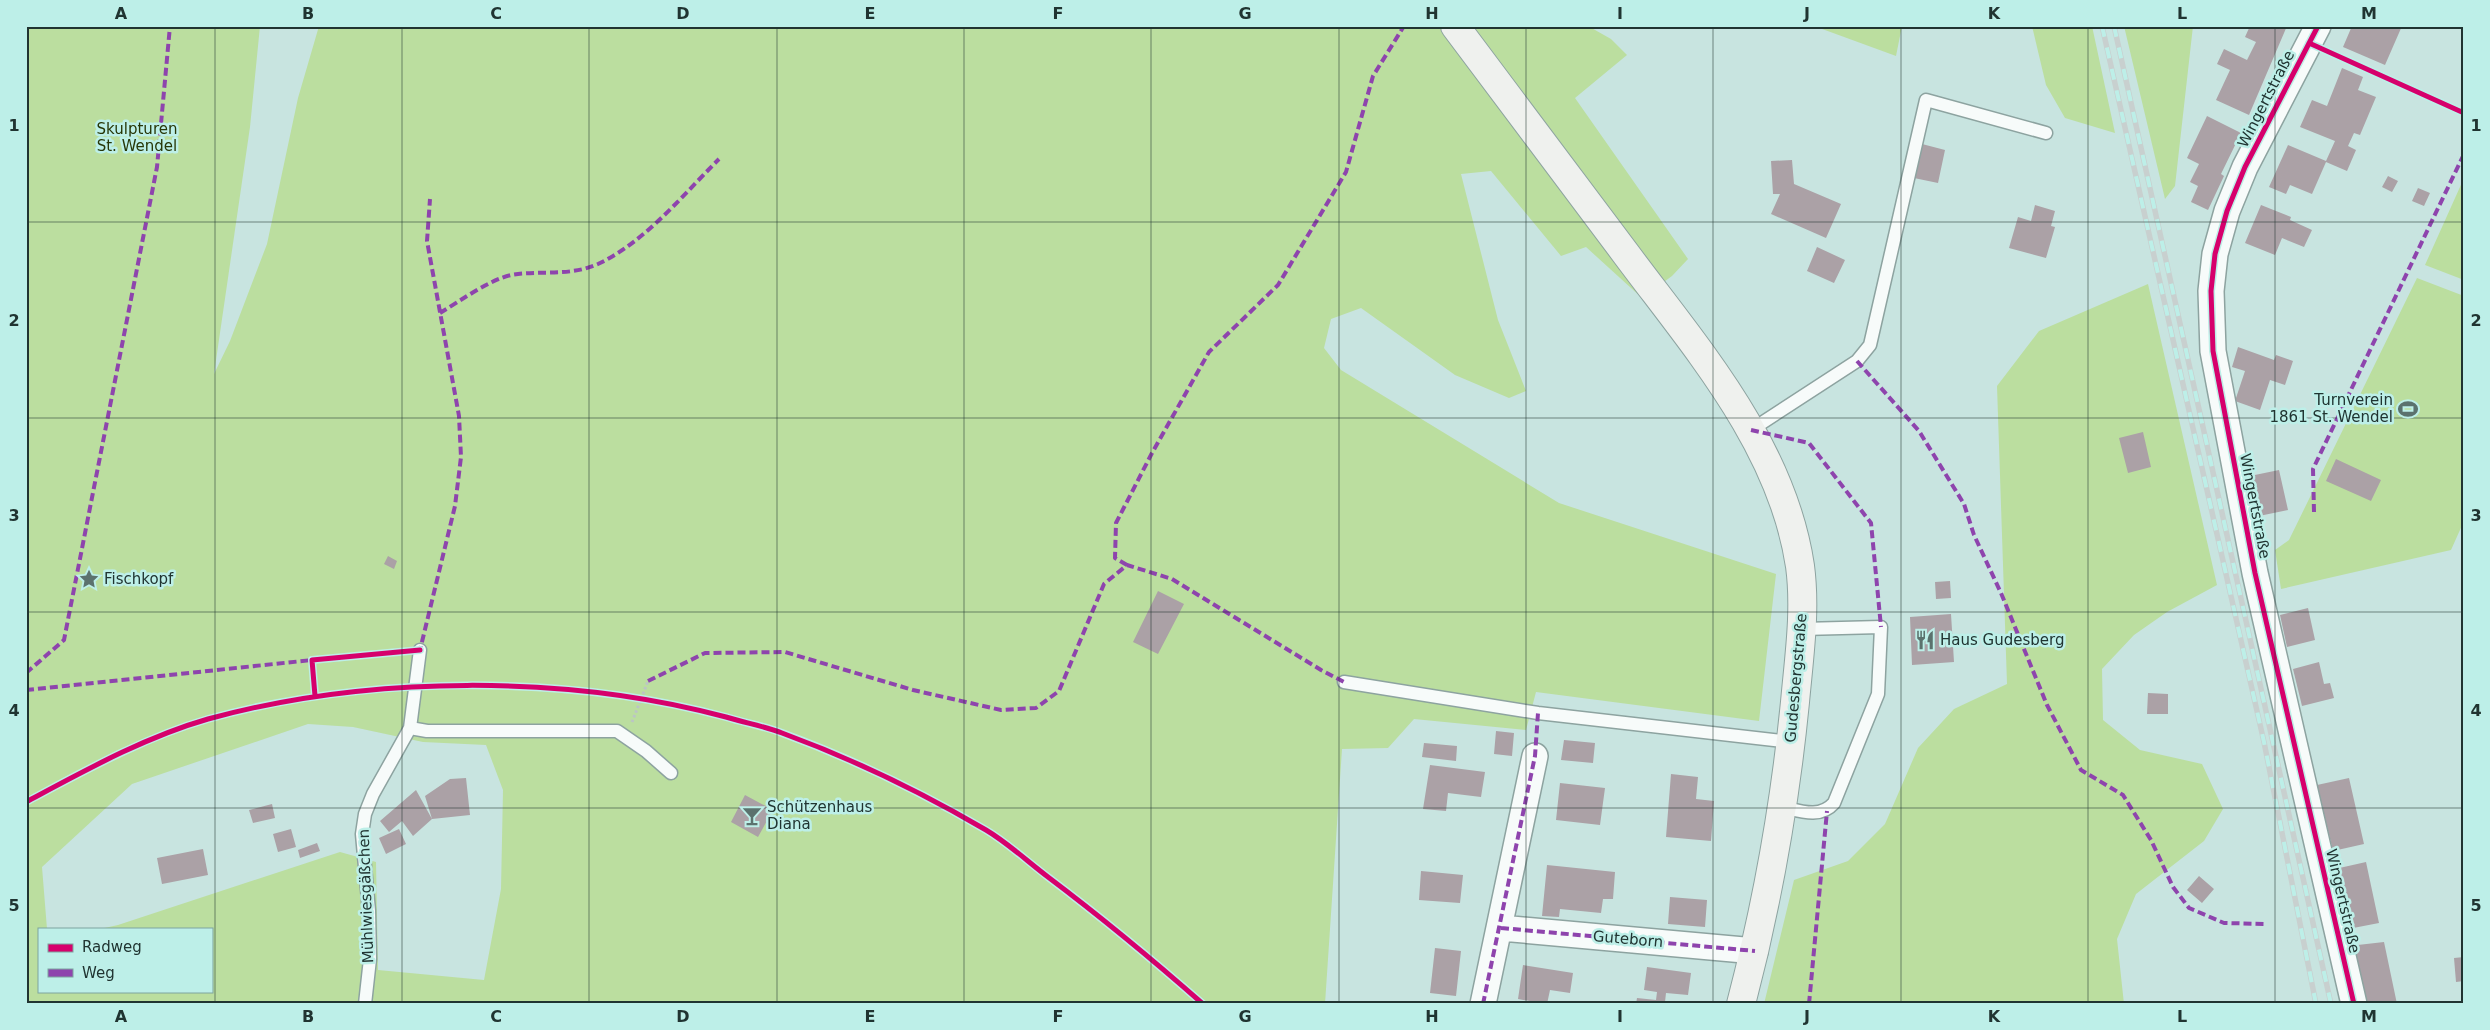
<svg xmlns="http://www.w3.org/2000/svg" width="2490" height="1030" font-family="'DejaVu Sans',sans-serif">
	<style>
		.green { fill: #bbde9f; fill-rule: evenodd }
		.building { fill: #aba1a6 }
		.lines { fill: none; stroke-linecap: round; stroke-linejoin: round }
		.service-casing { stroke: #8da3a0; stroke-width: 15 }
		.minor-casing { stroke: #8da3a0; stroke-width: 28 }
		.secondary-casing { stroke: #8da3a0; stroke-width: 30 }
		.path { stroke: #bbc5c4; stroke-width: 3; stroke-dasharray: 2.5 2.5; stroke-linecap: butt }
		.service { stroke: #f7fbfa; stroke-width: 12 }
		.minor { stroke: #f7fbfa; stroke-width: 25 }
		.secondary { stroke: #eff1ee; stroke-width: 28 }
		.rail-casing { stroke: #c8d0cf; stroke-width: 5.5 }
		.rail { stroke: #bdefe8; stroke-width: 4; stroke-dasharray: 11; stroke-linecap: butt }
		.quiet { stroke: #8e44ad; stroke-width: 4; stroke-dasharray: 8 4; stroke-linecap: butt }
		.cycleway-casing { stroke: #bdefe8; stroke-width: 8 }
		.cycleway { stroke: #d6006c; stroke-width: 5 }
		.grid { fill: none; stroke: #203431; stroke-width: 1; stroke-opacity: 0.55 }
		.labels { text-anchor: middle; stroke-width: 5; stroke-linejoin: round; paint-order: stroke }
		.street-label { font-size: 15px; fill: #203431; stroke: #bdefe8 }
		.park-label { font-size: 15px; fill: #273707; stroke: #bdefe8 }
		.poi-label { font-size: 15px; fill: #203431; stroke: #bdefe8; text-anchor: start }
		.neatline { fill: none; stroke: #203431; stroke-width: 2 }
		.grid-label { font-size: 16px; text-anchor: middle; font-weight: bold; fill: #203431 }
	</style>
	<rect width="100%" height="100%" fill="#c8e4e0"/>
	<path class="green" d="M26 26H260L250 127 214 374 230 341 267 244 298 98 319 26H1588L1611 39 1627 55 1575 98 1688 259 1672 276 1642 298 1586 247 1561 256 1491 171 1461 174 1498 320 1526 391 1509 398 1455 375 1361 308 1331 319 1324 348 1341 370 1559 503 1776 574 1759 721 1536 692 1526 730 1414 719 1388 748 1342 749 1325 1004H26ZM308 724 353 727 423 742 486 745 503 790 501 889 484 980 378 970 376 862 340 852 118 925 100 929H211V991H39V929H47L42 867 132 784Z
		M1814 26H1902L1896 56Z
		M2032 26H2092L2115 133 2065 118 2046 85Z
		M2124 26H2193L2175 186 2165 199Z
		M2464 178V280L2425 265Z
		M2417 278 2464 296V521L2451 550 2281 589 2275 550 2289 540Z
		M2148 284 2217 585 2167 612 2134 635 2102 669 2103 720 2140 750 2202 764 2223 809 2204 841 2136 894 2117 939 2124 1004H1764L1794 880 1848 861 1885 824 1918 748 1954 709 2007 684 1997 386 2039 331Z"/>
	<path class="building" d="M2250 26H2287L2249 115 2216 100 2230 70 2217 64 2224 49 2247 60 2256 42 2245 37Z
		M2352 26H2402L2385 65 2343 47Z
		M2342 68 2363 77 2358 90 2376 97 2360 135 2354 133 2348 146 2356 150 2347 171 2326 162 2312 194 2290 185 2286 194 2269 187 2288 145 2326 161 2335 141 2300 127 2312 100 2327 106Z
		M2207 116 2241 133 2221 174 2224 176 2208 210 2191 202 2198 186 2190 182 2199 164 2187 158Z
		M1922 144 1945 150 1938 183 1914 178Z
		M1792 160 1794 184 1841 204 1826 238 1771 214 1780 194H1773L1771 161Z
		M2388 176 2398 181 2392 192 2382 187Z
		M2418 188 2430 193 2424 206 2412 201Z
		M2035 205 2055 211 2051 226 2055 227 2046 258 2009 248 2018 217 2031 221Z
		M2261 205 2291 217 2290 220 2312 230 2304 247 2282 238 2275 255 2245 243Z
		M1817 247 1845 260 1834 283 1807 271Z
		M2238 347 2274 360 2276 355 2293 361 2285 385 2270 380 2260 410 2235 401 2245 371 2232 367Z
		M2143 432 2151 467 2128 473 2119 438Z
		M2336 459 2381 480 2371 501 2326 481Z
		M2279 470 2288 510 2259 516 2250 476Z
		M388 556 397 561 394 569 384 564Z
		M1950 581 1951 598 1936 599 1935 582Z
		M1158 591 1184 604 1158 654 1133 642Z
		M2308 608 2315 640 2287 647 2280 615Z
		M1951 614 1954 662 1912 665 1910 617Z
		M2319 662 2324 684 2330 683 2334 698 2302 706 2293 669Z
		M2148 693 2168 694V714H2147Z
		M1496 731 1514 733 1512 756 1494 754Z
		M1564 740 1595 743 1593 763 1561 760Z
		M1424 743 1457 746 1456 761 1422 757Z
		M1430 765 1485 772 1481 797 1448 793 1446 811 1423 809Z
		M1671 774 1698 777 1696 799 1714 801 1711 841 1666 837Z
		M466 778 470 815 432 819 425 796 450 779Z
		M2349 778 2364 844 2333 851 2317 785Z
		M1560 783 1605 788 1600 825 1556 820Z
		M416 790 432 819 413 836 402 821 389 832 380 821Z
		M745 795 773 810 758 837 731 822Z
		M272 804 275 818 253 823 249 810Z
		M291 829 296 847 278 852 273 834Z
		M399 829 406 844 386 854 379 838Z
		M317 843 320 851 300 858 298 850Z
		M203 849 208 875 162 884 157 858Z
		M2366 862 2379 923 2348 929 2335 869Z
		M1547 865 1615 872 1613 899H1603L1601 913 1560 909 1559 917 1542 916Z
		M1421 871 1463 875 1460 903 1419 900Z
		M2199 876 2214 889 2202 903 2187 890Z
		M1670 897 1707 900 1705 927 1668 924Z
		M2384 942 2397 1004H2361L2349 946Z
		M1435 948 1461 951 1456 996 1430 993Z
		M2464 957V981L2456 982 2454 958Z
		M1523 965 1573 973 1570 993 1550 990 1547 1004 1518 999Z
		M1647 967 1691 973 1688 995 1666 993 1665 1002 1670 1004H1636L1637 998 1656 1000 1657 992 1644 990Z"/>
	<g class="lines">
		<defs>
			<path id="service" d="M1751 430 1857 361 1870 345 1926 100 2046 133
				M1344 682 1538 713 1791 742
				M410 728 427 731H617L646 751 671 773
				M1782 807C1800 811 1820 819 1834 803L1878 694 1881 627 1802 629
				M365 1004 370 959 369 911 362 834 365 814 373 794 410 728 420 650"/>
			<path id="minor" d="M2318 26 2245 167 2227 211 2215 254 2211 291 2213 351 2255 573 2354 1004
				M1501 928 1755 951
				M1483 1004 1535 756"/>
			<path id="secondary" d="M1455 26C1512 102 1569 178 1626 254 1696 348 1782 445 1800 566 1806 611 1799 657 1795 702 1785 804 1767 905 1741 1004"/>
		</defs>
		<use href="#service" class="service-casing"/>
		<use href="#minor" class="minor-casing"/>
		<use href="#secondary" class="secondary-casing"/>
		<path class="path" d="M632 722 648 681"/>
		<use href="#service" class="service"/>
		<use href="#minor" class="minor"/>
		<use href="#secondary" class="secondary"/>
		<defs>
			<path id="rail" d="M2102 26 2264 742 2316 1004
				M2114 26 2331 1004"/>
		</defs>
		<use href="#rail" class="rail-casing"/>
		<use href="#rail" class="rail"/>
		<path class="quiet" d="M440 313C460 301 489 280 511 275 539 270 569 277 598 264 645 242 683 195 719 159
			M1857 361 1919 431 1964 504 1974 535 2001 593 2047 705 2081 770 2123 795 2151 840 2173 887 2189 908 2224 923 2266 924
			M1751 430 1809 443 1871 523 1881 627
			M2314 512 2313 469 2464 154
			M1127 565 1115 558 1116 523 1152 453 1209 352 1278 285 1346 172 1373 76 1404 26
			M416 650H420L455 506 461 457 459 416 427 241 430 199
			M26 673 64 640 157 167 170 26
			M648 681 705 653 785 652 913 690 1001 710 1036 708 1059 691 1104 584 1127 565 1172 579 1321 670 1344 682
			M26 690 312 660
			M1501 928 1755 951
			M1483 1004 1535 756 1538 713
			M1809 1004 1827 811"/>
		<defs>
			<path id="cycleway" d="M2318 26 2245 167 2227 211 2215 254 2211 291 2213 351 2255 573 2354 1004
				M2309 43 2464 113
				M315 696 312 660 420 650
				M26 802C84 771 145 737 208 719 368 675 567 674 726 717 745 723 764 726 782 733 853 759 921 792 986 830 1008 843 1028 862 1048 877 1101 917 1153 960 1203 1004"/>
		</defs>
		<use href="#cycleway" class="cycleway-casing"/>
		<use href="#cycleway" class="cycleway"/>
	</g>
	<path class="grid" d="M215 26V1004M402 26V1004M589 26V1004M777 26V1004M964 26V1004M1151 26V1004M1339 26V1004M1526 26V1004M1713 26V1004M1901 26V1004M2088 26V1004M2275 26V1004M26 222H2464M26 418H2464M26 612H2464M26 808H2464"/>
	<defs>
		<symbol id="stadium-bare" viewBox="-9 -9 18 18"><path d="M0-5a6.5 5 0 1 0 0 10a6.5 5 0 1 0 0-10ZM-3.5-1.8h7v3.6h-7Z" fill="#5b726e" stroke="#bdefe8" stroke-width="2.5" paint-order="stroke"/></symbol>
		<symbol id="sight-bare" viewBox="-9 -9 18 18"><path d="M0-6L1.8-2.2L6-1.7L2.9 1.2L3.7 5.4L0 3.3L-3.7 5.4L-2.9 1.2L-6-1.7L-1.8-2.2Z" fill="#5b726e" stroke="#bdefe8" stroke-width="2.5" paint-order="stroke"/></symbol>
		<symbol id="restaurant-bare" viewBox="-9 -9 18 18"><path d="M-5-6h1v4h1v-4h1v4h1v-4h1v5L-1.5 .5V6h-2V.5L-5-1ZM5-6V6H3V1.5H1.5Q1.5-4 5-6Z" fill="#5b726e" stroke="#bdefe8" stroke-width="2.5" paint-order="stroke"/></symbol>
		<symbol id="bar-bare" viewBox="-9 -9 18 18"><path d="M-6-5H6L.8 .8V4.5H3.5V6h-7V4.5H-.8V.8Z" fill="#5b726e" stroke="#bdefe8" stroke-width="2.5" paint-order="stroke"/></symbol>
	</defs>
	<g fill-rule="evenodd">
		<use href="#stadium-bare" x="2394" y="395" width="28" height="28"/>
		<use href="#sight-bare" x="75" y="565" width="28" height="28"/>
		<use href="#restaurant-bare" x="1911" y="626" width="28" height="28"/>
		<use href="#bar-bare" x="738" y="802" width="28" height="28"/>
	</g>
	<g class="labels">
		<g class="street-label">
			<text transform="translate(2266 99) rotate(-63)" y="5">Wingertstraße</text>
			<text transform="translate(2255 506) rotate(79)" y="5">Wingertstraße</text>
			<text transform="translate(1796 678) rotate(-85)" y="5">Gudesbergstraße</text>
			<text transform="translate(366 896) rotate(-92)" y="5">Mühlwiesgäßchen</text>
			<text transform="translate(2343 901) rotate(77)" y="5">Wingertstraße</text>
			<text transform="translate(1628 939) rotate(5)" y="5">Guteborn</text>
		</g>
		<g class="park-label">
			<text x="137" y="134">Skulpturen<tspan x="137" dy="17">St. Wendel</tspan></text>
		</g>
		<g class="poi-label">
			<text x="2393" y="405" text-anchor="end">Turnverein<tspan x="2393" dy="17">1861 St. Wendel</tspan></text>
			<text x="104" y="584">Fischkopf</text>
			<text x="1940" y="645">Haus Gudesberg</text>
			<text x="767" y="812">Schützenhaus<tspan x="767" dy="17">Diana</tspan></text>
		</g>
	</g>
	<rect width="2490" height="1030" fill="none" stroke="#bdefe8" stroke-width="55"/>
	<rect x="38" y="928" width="175" height="65" fill="#bdefe8" stroke="#7ea49f"/>
	<rect x="48" y="944" width="25" height="8" fill="#d6006c" stroke="#7ea49f"/>
	<text x="82" y="952" font-size="15" fill="#203431">Radweg</text>
	<rect x="48" y="969" width="25" height="8" fill="#8e44ad" stroke="#7ea49f"/>
	<text x="82" y="978" font-size="15" fill="#203431">Weg</text>
	<rect x="28" y="28" width="2434" height="974" class="neatline"/>
	<g class="grid-label">
		<text x="121" y="19">A</text>
		<text x="308" y="19">B</text>
		<text x="496" y="19">C</text>
		<text x="683" y="19">D</text>
		<text x="870" y="19">E</text>
		<text x="1058" y="19">F</text>
		<text x="1245" y="19">G</text>
		<text x="1432" y="19">H</text>
		<text x="1620" y="19">I</text>
		<text x="1807" y="19">J</text>
		<text x="1994" y="19">K</text>
		<text x="2182" y="19">L</text>
		<text x="2369" y="19">M</text>
		<text x="14" y="131">1</text>
		<text x="2476" y="131">1</text>
		<text x="14" y="326">2</text>
		<text x="2476" y="326">2</text>
		<text x="14" y="521">3</text>
		<text x="2476" y="521">3</text>
		<text x="14" y="716">4</text>
		<text x="2476" y="716">4</text>
		<text x="14" y="911">5</text>
		<text x="2476" y="911">5</text>
		<text x="121" y="1022">A</text>
		<text x="308" y="1022">B</text>
		<text x="496" y="1022">C</text>
		<text x="683" y="1022">D</text>
		<text x="870" y="1022">E</text>
		<text x="1058" y="1022">F</text>
		<text x="1245" y="1022">G</text>
		<text x="1432" y="1022">H</text>
		<text x="1620" y="1022">I</text>
		<text x="1807" y="1022">J</text>
		<text x="1994" y="1022">K</text>
		<text x="2182" y="1022">L</text>
		<text x="2369" y="1022">M</text>
	</g>
</svg>
